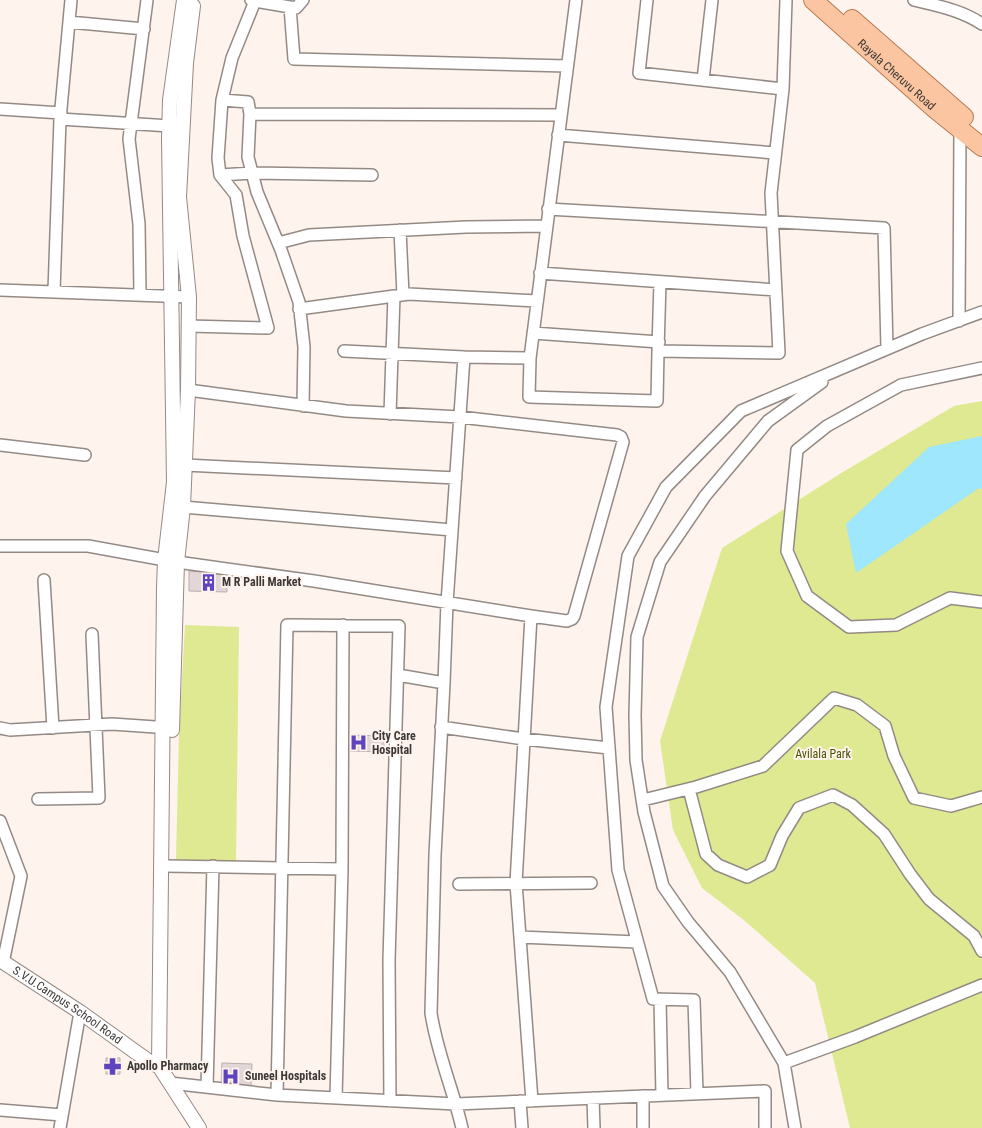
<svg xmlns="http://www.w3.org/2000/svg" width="982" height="1128" font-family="'Roboto Condensed',sans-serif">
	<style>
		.green { fill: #dee991 }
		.water { fill: #9fe7fc }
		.building { fill: #e3d6d6; stroke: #baaeae }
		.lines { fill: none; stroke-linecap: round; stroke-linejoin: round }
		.minor-casing { stroke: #948a85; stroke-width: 14 }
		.tertiary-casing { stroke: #948a85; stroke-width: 16 }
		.primary-casing { stroke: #b67b53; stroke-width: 20 }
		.minor { stroke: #fff; stroke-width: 11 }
		.tertiary { stroke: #fff; stroke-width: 14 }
		.primary { stroke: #fbc5a1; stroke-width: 18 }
		.labels { text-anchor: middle; stroke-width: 4; stroke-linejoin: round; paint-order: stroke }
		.street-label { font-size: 12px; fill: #3c3836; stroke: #fef3ed }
		.poi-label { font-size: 12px; font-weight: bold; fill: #3c3836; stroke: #fef3ed; text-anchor: start }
		.park-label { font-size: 12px; fill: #4b5200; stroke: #fef3ed }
	</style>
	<rect width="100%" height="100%" fill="#fef3ed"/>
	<path class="green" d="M982 401V1128H850L815 983 745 921 702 888 673 830 660 741 722 548 843 472 954 406Z
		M185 625 239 627 236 862 176 860 179 733Z"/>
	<path class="water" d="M982 436V489L979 488 856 573 846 524 929 447Z"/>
	<path class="building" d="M189 571 227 573V592L189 591Z
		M351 735 384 736V752L350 751Z
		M106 1058H120V1074H106Z
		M222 1063 252 1064 251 1086 221 1085Z"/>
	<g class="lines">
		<defs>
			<path id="minor" d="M647 0 639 73 783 89
				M914 0C938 6 961 10 982 24
				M255 1 296 8 303 0
				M290 7 294 59 567 66
				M69 22 144 29
				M703 80 712 0
				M222 100 248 102 250 114
				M0 109 61 113
				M60 119 170 126
				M558 135 775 153
				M220 175 252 173 372 175
				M548 209 884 228 887 349
				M400 230 403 295
				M278 243 309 235 466 227 546 226
				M540 273 776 290
				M0 290 189 297
				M54 291 60 119 71 0
				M140 294 139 224 129 139 147 0
				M299 309 409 294 537 301
				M959 321 960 129
				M188 326 268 328 243 236 236 195 220 175 218 158 222 100 232 58 255 1 251 0
				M533 333 659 342
				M658 349 660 282
				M344 351 464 357
				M530 358 529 397 657 401 658 351 779 353 771 193 783 89 786 0
				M982 368 901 385 827 426 797 450 787 551 807 596 849 627 896 625 950 598 982 602
				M188 390 346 411 460 417 617 435 621 437 623 442 574 616 572 619 567 621 531 616
				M303 406 304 347 299 302 281 250 257 192 248 157 250 114 560 115
				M390 414 394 296
				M0 445 85 455
				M185 465 456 478
				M183 507 452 530
				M0 546H88L165 560
				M177 562 314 581 531 616 516 883 532 1101
				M44 580 53 728
				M398 675 444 683 435 855 431 1013C437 1053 453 1089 462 1128
				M444 683 447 603 464 357 530 358 576 0
				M441 727 524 739 609 748
				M0 728 10 730 112 724 170 728
				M689 789 706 854 718 865 747 877 770 865 782 836 799 808 833 795 852 805 884 834 910 874 929 899 974 936 982 951
				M38 799 99 798 92 634
				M643 800 696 787 763 766 834 698 857 705 885 726 894 756 914 798 951 806 982 797
				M0 821 21 876 3 963
				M166 866 342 869
				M459 884 591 883
				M520 937 637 942
				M660 999 662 1095
				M784 1063 855 1037 982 985
				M170 1083 277 1095 456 1104 765 1091V1128
				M207 1087 213 866
				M697 1093 694 1000 653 999 618 870 606 707 628 556 666 487 741 411 922 334 982 312
				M277 1095 287 625 399 626 389 960 390 1101
				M643 1096V1128
				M336 1098 342 869 343 625
				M593 1098 594 1128
				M520 1101 522 1128
				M0 1110 62 1115
				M60 1128 80 1012
				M795 1128 784 1063 730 972 688 922 663 886 644 812 636 760 635 715 637 637 660 562 705 496 768 421 822 382"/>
			<g id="tertiary">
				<path d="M184 0 170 100 169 138 174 482 165 560 164 588 159 1066 199 1128"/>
				<path d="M172 730 177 562 183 507 188 390 189 297 179 197 186 63 193 6"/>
				<path id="s1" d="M0 960 80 1012 151 1063 159 1066H166"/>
			</g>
			<g id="primary">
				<path id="s2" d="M813 0 935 109 982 147"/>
				<path d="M852 19 964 117"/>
			</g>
		</defs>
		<use href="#minor" class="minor-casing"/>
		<use href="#tertiary" class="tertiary-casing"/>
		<use href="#primary" class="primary-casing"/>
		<use href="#minor" class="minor"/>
		<use href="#tertiary" class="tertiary"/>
		<use href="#primary" class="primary"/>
	</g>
	<defs>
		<symbol id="building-bare" viewBox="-9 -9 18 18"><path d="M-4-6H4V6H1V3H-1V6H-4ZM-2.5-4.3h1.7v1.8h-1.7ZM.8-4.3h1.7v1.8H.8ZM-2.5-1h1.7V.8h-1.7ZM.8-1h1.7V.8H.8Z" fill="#5e44bd" stroke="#fef3ed" stroke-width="2.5" paint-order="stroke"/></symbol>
		<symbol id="hospital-bare" viewBox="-9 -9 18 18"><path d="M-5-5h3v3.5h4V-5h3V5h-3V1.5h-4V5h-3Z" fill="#5e44bd" stroke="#fef3ed" stroke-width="2.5" paint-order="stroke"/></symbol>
		<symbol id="pharmacy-bare" viewBox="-9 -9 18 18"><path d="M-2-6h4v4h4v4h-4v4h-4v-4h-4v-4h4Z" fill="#5e44bd" stroke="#fef3ed" stroke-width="2.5" paint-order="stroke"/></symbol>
	</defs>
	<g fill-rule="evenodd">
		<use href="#building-bare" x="196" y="570" width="25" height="25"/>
		<use href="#hospital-bare" x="346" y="730" width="25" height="25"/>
		<use href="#pharmacy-bare" x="100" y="1054" width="25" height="25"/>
		<use href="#hospital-bare" x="218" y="1064" width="25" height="25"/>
	</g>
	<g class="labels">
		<g class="street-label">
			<text dy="4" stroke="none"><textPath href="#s2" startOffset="112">Rayala Cheruvu Road</textPath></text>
			<text dy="4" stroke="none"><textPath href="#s1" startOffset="81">S.V.U.Campus School Road</textPath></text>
		</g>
		<g class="poi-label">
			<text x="222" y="586">M R Palli Market</text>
			<text x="372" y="740">City Care<tspan x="372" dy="14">Hospital</tspan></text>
			<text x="127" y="1070">Apollo Pharmacy</text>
			<text x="245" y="1080">Suneel Hospitals</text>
		</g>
		<g class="park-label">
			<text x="823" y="758">Avilala Park</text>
		</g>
	</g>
</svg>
